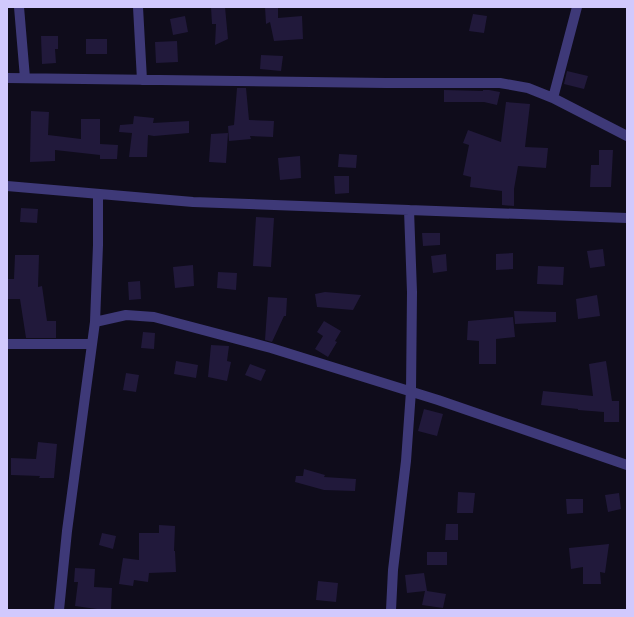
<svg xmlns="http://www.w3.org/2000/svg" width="634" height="617" font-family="Roboto,sans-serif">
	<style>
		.building { fill: #21193b }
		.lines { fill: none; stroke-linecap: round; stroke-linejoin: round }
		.minor { stroke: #3e3978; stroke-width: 10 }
	</style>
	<rect width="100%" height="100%" fill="#0f0c1b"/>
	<path class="building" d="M211 7H225L228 39 215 45 216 24H212Z
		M265 7H278V18L302 16 303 39 274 41 270 22 266 24Z
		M473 14 487 16 484 33 469 31Z
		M185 16 188 32 173 35 170 19Z
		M41 36H58V49H55L56 63 42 64Z
		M86 39H107V54H86Z
		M177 41 178 62 156 63 155 42Z
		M261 55 283 56 281 71 260 69Z
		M567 71 588 76 584 89 564 84Z
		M237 88H246L249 120 274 121 273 137 250 136 251 139 229 141 228 126 234 125Z
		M444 90 483 91V90H489L500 92 497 105 484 102H444Z
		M506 102 530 104 525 147 548 148 546 168 518 166 514 189V206L502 205V191L470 187 471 177 463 175 469 145 463 143 468 130 501 142Z
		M31 111 49 112 48 135 81 139V119H100V155L55 150V161L30 162Z
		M134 116 154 118 153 123 189 121V133L154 136 148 135 147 157H129L132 133 119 132 120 125 133 124Z
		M228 133 226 163 209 162 211 134Z
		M100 144 118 145 117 159H100Z
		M599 150H613L611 187H590L591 165H599Z
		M339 154 357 155 356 168 338 167Z
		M300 156 301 178 280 180 278 158Z
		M334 176H349V193L335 194Z
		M21 208 38 209 37 223 20 222Z
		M256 217 274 218 271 267 253 266Z
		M422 233H440V245L423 246Z
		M603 249 605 266 590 268 587 251Z
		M513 253V269L496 270V254Z
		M446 254 447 271 433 273 431 256Z
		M15 255H39L38 287 42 286 47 321H56V338H26L20 299H7V279H14Z
		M193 265 194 286 175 288 173 267Z
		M538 266 564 267 563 285 537 284Z
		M218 272 237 273 236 290 217 288Z
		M140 281 141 299 129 300 128 282Z
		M325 292 361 295 353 310 317 307 315 294Z
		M597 295 600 316 578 319 576 299Z
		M268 297 287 298 286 316H284L272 342 265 340Z
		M514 311 556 312V322L515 324Z
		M513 317 515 337 496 339V364H479V341L467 340 468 321Z
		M324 321 341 331 335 341 337 342 328 357 315 349 323 336 317 332Z
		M143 332 155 333 154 349 141 348Z
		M211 345 229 346 227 361 231 362 227 381 208 377Z
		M176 361 198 365 196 378 174 374Z
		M606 361 612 401H619V422H604V412L578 410V409L541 405 543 391 593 396 589 364Z
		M250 364 266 370 261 381 245 375Z
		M126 373 139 375 136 392 123 390Z
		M424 409 443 414 437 436 418 431Z
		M38 442 57 444 54 478H39L40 476 11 475V458L36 459Z
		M304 469 325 475 324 477 356 479 355 491 324 490 295 482 296 476H303Z
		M458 492 475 493 473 513H457Z
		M619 493 621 509 608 512 605 495Z
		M566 499H583V513L567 514Z
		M446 524H458V540H445Z
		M159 525 175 526 174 551H175L176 572 149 573 148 582 134 580 133 586 119 584 123 558 139 560V533H159Z
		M102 533 116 536 113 549 99 545Z
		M609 544 605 573 600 572 601 584H583V567L571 569 569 548Z
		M427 552H447V565H427Z
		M75 568 95 569 94 587 112 588 111 610 97 609 75 606 78 582H74Z
		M424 573 427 591 446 594 443 608 422 605 425 591 407 593 405 575Z
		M318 581 338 583 336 602 316 600Z"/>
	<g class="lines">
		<path class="minor" d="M19 7 25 78
			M138 7 142 80
			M7 78 386 83H500L528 88 553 98 627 136
			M553 98 577 7
			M7 186 193 202 627 218
			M95 322 126 315 154 317 271 348 438 400 627 465
			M7 344H92
			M59 610 67 531 95 322 98 245V194
			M391 610 393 570 406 461 411 391 412 292 409 210"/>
	</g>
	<rect width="634" height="617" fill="none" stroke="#d1c9fd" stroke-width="16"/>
</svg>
